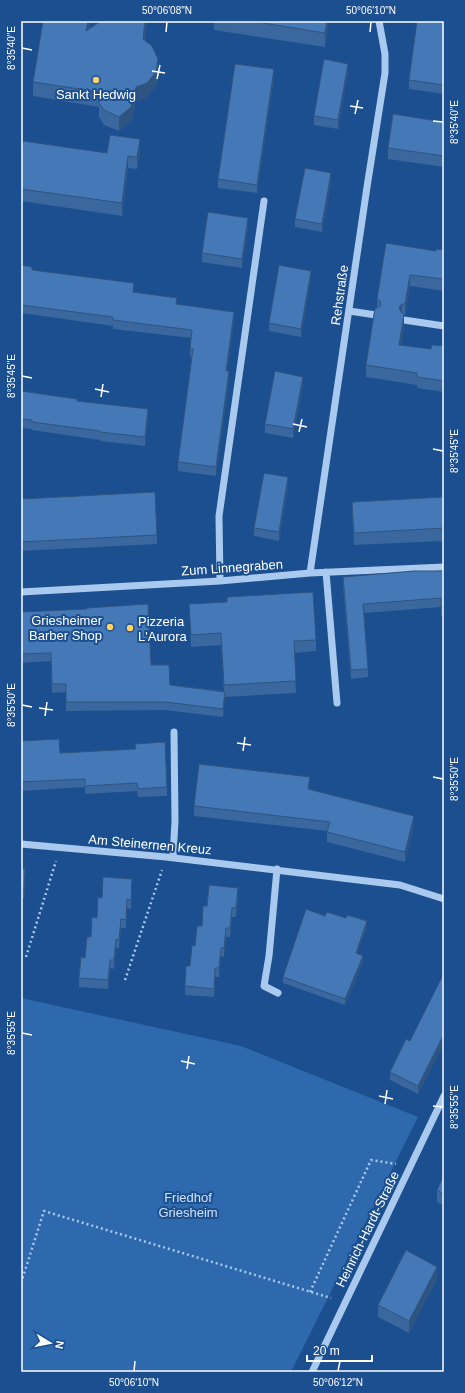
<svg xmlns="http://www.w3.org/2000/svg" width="465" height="1393" font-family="Helvetica,sans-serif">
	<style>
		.green { fill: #2e69ad }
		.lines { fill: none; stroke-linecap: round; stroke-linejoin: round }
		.path { stroke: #a9c9ee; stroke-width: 2.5; stroke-dasharray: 2 3; stroke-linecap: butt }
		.minor { stroke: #a9c9ee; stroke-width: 7 }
		.wall { fill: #3a679d }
		.shaded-wall { fill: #305480 }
		.building { fill: #4478b7; stroke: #305480 }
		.ticks { fill: none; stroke: #fff; stroke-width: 1.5 }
		.poi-dot { fill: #ffd166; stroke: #1b4f8f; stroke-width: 1.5 }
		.labels { text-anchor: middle; stroke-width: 4; stroke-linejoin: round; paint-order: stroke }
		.poi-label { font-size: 13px; fill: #fff; stroke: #1b4f8f }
		.street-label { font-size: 13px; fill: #fff; stroke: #1b4f8f }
		.park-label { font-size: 13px; fill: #cfe3fa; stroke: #1b4f8f }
		.neatline { fill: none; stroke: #fff; stroke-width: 1.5 }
		.ticks-label { font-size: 10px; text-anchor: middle; fill: #fff }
	</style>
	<rect width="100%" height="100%" fill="#1b4f8f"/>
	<path class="green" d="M21 998 241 1046 418 1117 291 1372H21Z"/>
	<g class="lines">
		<path class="path" d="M26 957 56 861
			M125 980 162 870
			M21 1283 44 1211 331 1298
			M310 1292 371 1160 396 1164"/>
		<path class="minor" d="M349 311 376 315
			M404 320 444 326
			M326 572 337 703
			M310 573 367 187 385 73V54L379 21
			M220 581 219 516 264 201
			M21 592 220 581 310 573 444 567
			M21 844 166 857 400 885 444 899
			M173 857 175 821 174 732
			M277 869 269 956 264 986 278 993
			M312 1372 444 1096"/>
	</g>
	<path class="wall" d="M90 21 89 30 146 21V32L145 40 158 74 156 86 147 97 136 102 131 121 119 131 104 125 99 117V107L33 96V82Z
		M214 21H329L325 47 214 30Z
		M444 21V94L409 89V80Z
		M348 72 338 129 314 125V116Z
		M274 78 257 193 218 188V179Z
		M444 122V167L388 159V148Z
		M140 151 137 169 128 168 122 216 21 201V154L107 153Z
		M331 181 322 232 295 227V219Z
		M248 226 242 268 202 262V253Z
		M444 250V296V291L410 286 405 315H404V325L401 345 431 349 444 346V392L417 388V385L366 377V365L377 308V299L436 251Z
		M21 265 32 270 134 293 234 321 227 371 229 380 216 476 178 471V462L192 357H190V348L191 338 113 329V326L21 313Z
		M311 279 301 337 269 331V323Z
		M303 385 293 438 265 433V424Z
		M21 391 77 401 148 418 145 446 100 441V440L32 430V429L21 428Z
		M288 486 279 541 254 536V528Z
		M444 497V541L354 545 352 514V502Z
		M21 499 157 535V544L21 551Z
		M444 571V616H441V607L364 613 368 669V677L351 679 343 586V577Z
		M189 604 316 640V651L294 653 296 693 225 697 223 717 165 710 66 711V692L52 693 51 661 21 663V612L151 665 170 685 224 691 221 645 191 647Z
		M21 741 60 753 135 749V744L167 787V796L138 797 137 791 85 794V787L21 791Z
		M310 789 414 826 405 862 327 842V831L194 816V806Z
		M21 868 25 877 24 898H21Z
		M132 888 131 909 127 908 126 928H121L119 948H116L114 969 110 968 108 989 79 987V978L102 898Z
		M238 896 236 917H232L230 937H226L224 957 221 956 219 977H215L214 997 185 995V986L195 946 202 926Z
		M367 927 357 954 363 962 345 1005 283 983V977Z
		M444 973V1043L418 1094 390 1080V1072L410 1041Z
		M444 1175V1206L437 1202V1190Z
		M437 1279 409 1333 378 1317V1305Z"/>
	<path class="shaded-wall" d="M88 21H90L86 46V31Z
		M145 21 146 32 143 53V39Z
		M327 21H329L325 47V33Z
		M158 59V74L156 86 147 97 136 102 131 121 119 131V117L136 87Z
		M348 64V72L338 129V120Z
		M274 69V78L257 193V185Z
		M140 139V151L137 169V157Z
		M128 156V168L122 216V203Z
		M331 173V181L322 232V224Z
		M248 218V226L242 268V259Z
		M311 271V279L301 337V329Z
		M410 275V286L405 315V304Z
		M402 304V316L399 307Z
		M234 312V321L226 379V371Z
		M404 314V325L399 357V345Z
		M229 371V380L216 476V467Z
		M303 377V385L293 438V429Z
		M148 409V418L145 446V437Z
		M288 477V486L279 541V532Z
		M225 692V700L223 717V709Z
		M414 816V826L405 862V852Z
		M25 869V877L24 898V889Z
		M132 879V888L131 909V900Z
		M238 888V896L236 917V908Z
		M127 899V908L126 928V920Z
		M232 908V917L230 937V928Z
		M121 919V928L119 948V940Z
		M367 921V927L356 959V953Z
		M226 928V937L224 957V948Z
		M116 939V948L114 969V960Z
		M221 948V956L219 977V968Z
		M363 956V962L345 1005V999Z
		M110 960V968L108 989V980Z
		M215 968V977L214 997V989Z
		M444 1034V1043L418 1094V1086Z
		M437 1267V1279L409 1333V1321Z"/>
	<path class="building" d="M43 21H88L86 31 101 21H145L143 39 152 46 158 59 156 72 147 83 136 87 131 107 119 117 104 110 99 103V92L33 82Z
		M251 21H327L325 33Z
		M417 21H444V85L409 80Z
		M324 59 348 64 338 120 314 116Z
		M235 64 274 69 257 185 218 179Z
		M393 114 444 122V156L388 148Z
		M110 135 140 139 137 157 128 156 122 203 21 189V154L23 141 107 153Z
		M305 168 331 173 322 224 295 219Z
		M208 212 248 218 242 259 202 253Z
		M386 243 436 251V249L444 250V279L410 275 405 304H402L399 307 401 312 404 314 399 345 431 349 432 345 444 346V381L417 377V373L366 365 375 308H378L381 305 380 301 377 299Z
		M21 265 32 267V270L134 283 133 292 177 298 176 304 234 312 226 371H229L216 467 178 462 193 349 190 348 192 330 113 320V317L21 305Z
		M279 265 311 271 301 329 269 323Z
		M275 371 303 377 293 429 265 424Z
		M21 391 77 399V401L148 409 145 437 100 432V431L32 422V420L21 419Z
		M264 473 288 477 279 532 254 528Z
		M155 492 157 535 21 542V499Z
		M444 497V528L354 533 352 502Z
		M414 571H444V607H441V598L363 604 368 669 351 670 343 577Z
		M313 592 316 640 294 641 296 681 224 685 221 633 191 635 189 604 227 602V597Z
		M148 604 151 665H169L170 685 225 692 223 709 165 702H66V684H52L51 653 21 654V612L87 609V608Z
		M59 739 60 753 136 749 135 744 165 742 167 787 138 789 137 783 85 786V779L21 782V741Z
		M199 764 310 777 308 789 414 816 405 852 327 832 330 822 194 806Z
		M21 868 25 869 24 889H21Z
		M103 877 132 879 131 900 127 899 126 920 121 919 119 940 116 939 114 960H110L108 980 79 978 81 957 85 958 87 937H91L92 917 97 918 98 897 102 898Z
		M209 885 238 888 236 908H232L230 928H226L224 948H221L219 968H215L214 989 185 986 186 966H190L192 945 195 946 197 926H202L203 906H207Z
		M306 909 325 916 327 912 346 918 347 915 367 921 356 953 363 956 345 999 283 977Z
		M444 973V1034L418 1086 390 1072 406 1039 410 1041Z
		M444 1175V1194L437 1190Z
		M406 1250 437 1267 409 1321 378 1305Z"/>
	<path class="ticks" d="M166 32 167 22M370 32 371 22M22 48 32 50M152 71 165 73M157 79 160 65M350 106 363 108M355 114 358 100M433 121 443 122M22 376 32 378M95 389 109 392M101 397 103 384M293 424 307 427M299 432 302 419M433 449 443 451M22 705 32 707M39 708 53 710M45 716 47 702M237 743 251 745M243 751 245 737M433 777 443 779M22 1033 32 1035M181 1061 195 1064M187 1069 189 1056M379 1096 393 1099M385 1104 387 1090M433 1106 443 1107M134 1371 135 1361M338 1371 340 1361"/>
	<g class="poi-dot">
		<circle cx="96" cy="80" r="4"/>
		<circle cx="110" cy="627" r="4"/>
		<circle cx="130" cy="628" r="4"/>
	</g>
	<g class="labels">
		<g class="poi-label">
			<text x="96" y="99">Sankt Hedwig</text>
			<text x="102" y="625" text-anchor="end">Griesheimer<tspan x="102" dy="15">Barber Shop</tspan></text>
			<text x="138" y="626" text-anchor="start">Pizzeria<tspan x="138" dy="15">L'Aurora</tspan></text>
		</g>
		<g class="street-label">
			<text transform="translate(339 295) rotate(-82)" y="5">Rehstraße</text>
			<text transform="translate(232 567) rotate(-4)" y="5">Zum Linnegraben</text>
			<text transform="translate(150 844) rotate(5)" y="5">Am Steinernen Kreuz</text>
			<text transform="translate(367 1229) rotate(-64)" y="5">Heinrich-Hardt-Straße</text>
		</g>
		<g class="park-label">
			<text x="188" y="1202">Friedhof<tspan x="188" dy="15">Griesheim</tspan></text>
		</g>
	</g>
	<rect width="465" height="1393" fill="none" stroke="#1b4f8f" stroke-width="44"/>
	<g transform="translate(50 1343) rotate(100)" stroke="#1b4f8f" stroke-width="3" paint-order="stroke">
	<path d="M0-3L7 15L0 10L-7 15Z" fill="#ffffff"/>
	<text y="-6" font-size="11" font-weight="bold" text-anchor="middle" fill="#ffffff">N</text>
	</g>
	<path d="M307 1355v6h65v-6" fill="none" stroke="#ffffff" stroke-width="2"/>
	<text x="313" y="1355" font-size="12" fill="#ffffff" stroke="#1b4f8f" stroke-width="3" paint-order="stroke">20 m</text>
	<rect x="22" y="22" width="421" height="1349" class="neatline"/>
	<g class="ticks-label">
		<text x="167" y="14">50°06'08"N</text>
		<text x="371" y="14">50°06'10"N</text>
		<text transform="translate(11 48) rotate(-90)" y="4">8°35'40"E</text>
		<text transform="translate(454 122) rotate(-90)" y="4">8°35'40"E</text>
		<text transform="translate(11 376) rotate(-90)" y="4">8°35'45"E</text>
		<text transform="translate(454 451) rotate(-90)" y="4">8°35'45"E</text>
		<text transform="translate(11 705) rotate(-90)" y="4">8°35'50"E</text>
		<text transform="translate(454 779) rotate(-90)" y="4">8°35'50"E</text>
		<text transform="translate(11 1033) rotate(-90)" y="4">8°35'55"E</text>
		<text transform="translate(454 1107) rotate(-90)" y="4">8°35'55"E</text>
		<text x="134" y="1386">50°06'10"N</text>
		<text x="338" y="1386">50°06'12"N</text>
	</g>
</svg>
